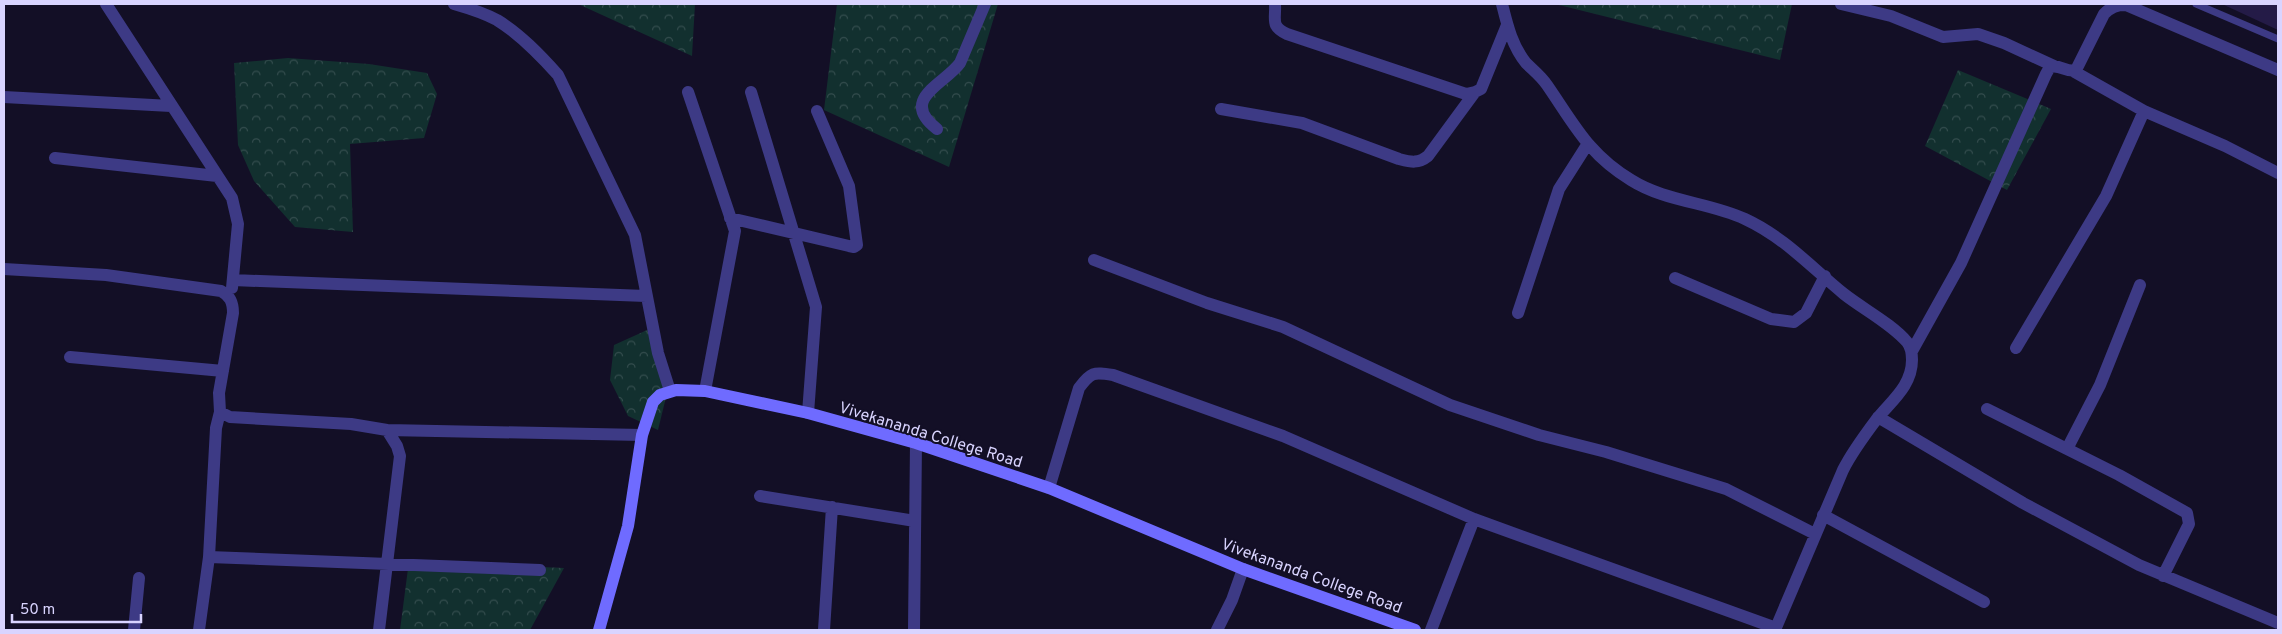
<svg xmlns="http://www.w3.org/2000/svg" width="2282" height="634" font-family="Overpass,sans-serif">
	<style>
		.park { fill: url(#park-crowns) }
		.building { fill: #241b47 }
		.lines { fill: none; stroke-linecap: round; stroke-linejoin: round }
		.lane { stroke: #3d3a85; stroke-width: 7 }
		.street { stroke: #3d3a85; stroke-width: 12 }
		.secondary { stroke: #6f6bff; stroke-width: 12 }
		.labels { text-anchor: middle; stroke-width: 4; stroke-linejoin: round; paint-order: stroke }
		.street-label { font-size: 16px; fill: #d9d4ff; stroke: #130f26 }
	</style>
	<defs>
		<pattern id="park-crowns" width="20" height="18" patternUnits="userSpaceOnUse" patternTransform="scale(1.25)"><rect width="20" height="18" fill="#12302f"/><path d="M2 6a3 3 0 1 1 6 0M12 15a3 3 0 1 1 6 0" fill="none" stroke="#344d4e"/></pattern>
	</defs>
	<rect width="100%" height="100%" fill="#130f26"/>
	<path class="park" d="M578 4H695L692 56Z
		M837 4H998L949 167 824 110Z
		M1555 4H1792L1780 60Z
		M288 58 369 64 427 73 437 94 424 138 350 144 353 232 295 227 254 181 238 145 234 63Z
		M1958 70 2051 109 2007 190 1925 146Z
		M656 326 667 393 658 430 628 416 610 380 614 345Z
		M409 561 564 568 530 630H400Z"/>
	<path class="building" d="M2222 4H2278V30Z"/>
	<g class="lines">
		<path class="lane" d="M2196 4 2278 39"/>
		<path class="street" d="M106 4 232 198 238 224 232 288
			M454 4C468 8 484 13 497 20 520 34 540 55 558 75L635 235 658 353 670 391
			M1275 4C1276 20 1270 26 1287 34L1466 94 1475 92 1481 89 1507 25
			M1502 4C1507 24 1512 46 1526 63 1533 70 1541 76 1547 85 1574 124 1588 154 1631 180 1666 202 1708 202 1745 219 1784 237 1811 267 1844 294 1863 309 1892 324 1907 342 1911 347 1912 353 1912 360 1912 386 1891 401 1876 420 1864 436 1852 452 1843 470L1775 630
			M1841 4 1891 16 1943 37 1978 34 2004 43 2054 66
			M2073 71 2144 111 2225 146 2278 173
			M688 92 735 231 705 391
			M751 92 816 307 808 413
			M4 97 171 106
			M1221 109 1302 123 1399 159C1411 162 1418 164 1428 156L1475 92
			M937 129C898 99 945 84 960 63L985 4
			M55 158 217 176
			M730 218 849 246 854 247 857 245 849 186 817 111
			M1094 260 1207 303 1283 327 1450 405 1539 435 1606 452 1726 489 1815 534
			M4 269 106 275 221 291C230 296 233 302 233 313L219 393 220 412 216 428 209 557
			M1675 278 1771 319 1794 322 1806 313 1825 276
			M233 280 646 296
			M1518 313 1559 189 1587 145
			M2016 348 2106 196 2144 111
			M1912 351 1961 263 2046 74 2050 67C2060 64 2067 73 2076 70L2104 14C2111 7 2116 5 2126 5L2278 70
			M70 357 223 371
			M1987 409 2119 475 2187 513 2189 524 2163 576
			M220 412 230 417 351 424 387 430 397 446 400 456 379 630
			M1878 417 2023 503 2139 565 2278 623
			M387 430 642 435
			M2067 449 2100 385 2140 285
			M1049 488 1079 388C1091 372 1093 372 1113 375L1283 436 1474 519 1776 628
			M760 496 915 521
			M1823 515 1984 602
			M134 630 139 578
			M199 630 209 557 540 570
			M824 630 832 507
			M914 630 916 443
			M1217 630 1232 600 1243 569
			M1431 630 1474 519"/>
		<path class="secondary" d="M599 630 628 526 642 435 653 402 660 395 676 390 705 391 808 413 916 443 1049 488 1243 569 1415 630"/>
	</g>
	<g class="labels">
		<g class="street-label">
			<text transform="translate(931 434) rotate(17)" y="6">Vivekananda College Road</text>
			<text transform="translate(1312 575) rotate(20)" y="6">Vivekananda College Road</text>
		</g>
	</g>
	<rect width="2282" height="634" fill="none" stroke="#d9d4ff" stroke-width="10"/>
	<path d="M12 614v8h129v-8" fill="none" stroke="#d9d4ff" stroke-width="2.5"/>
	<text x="20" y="614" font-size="15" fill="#d9d4ff" stroke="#130f26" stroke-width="4" paint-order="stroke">50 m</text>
</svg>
